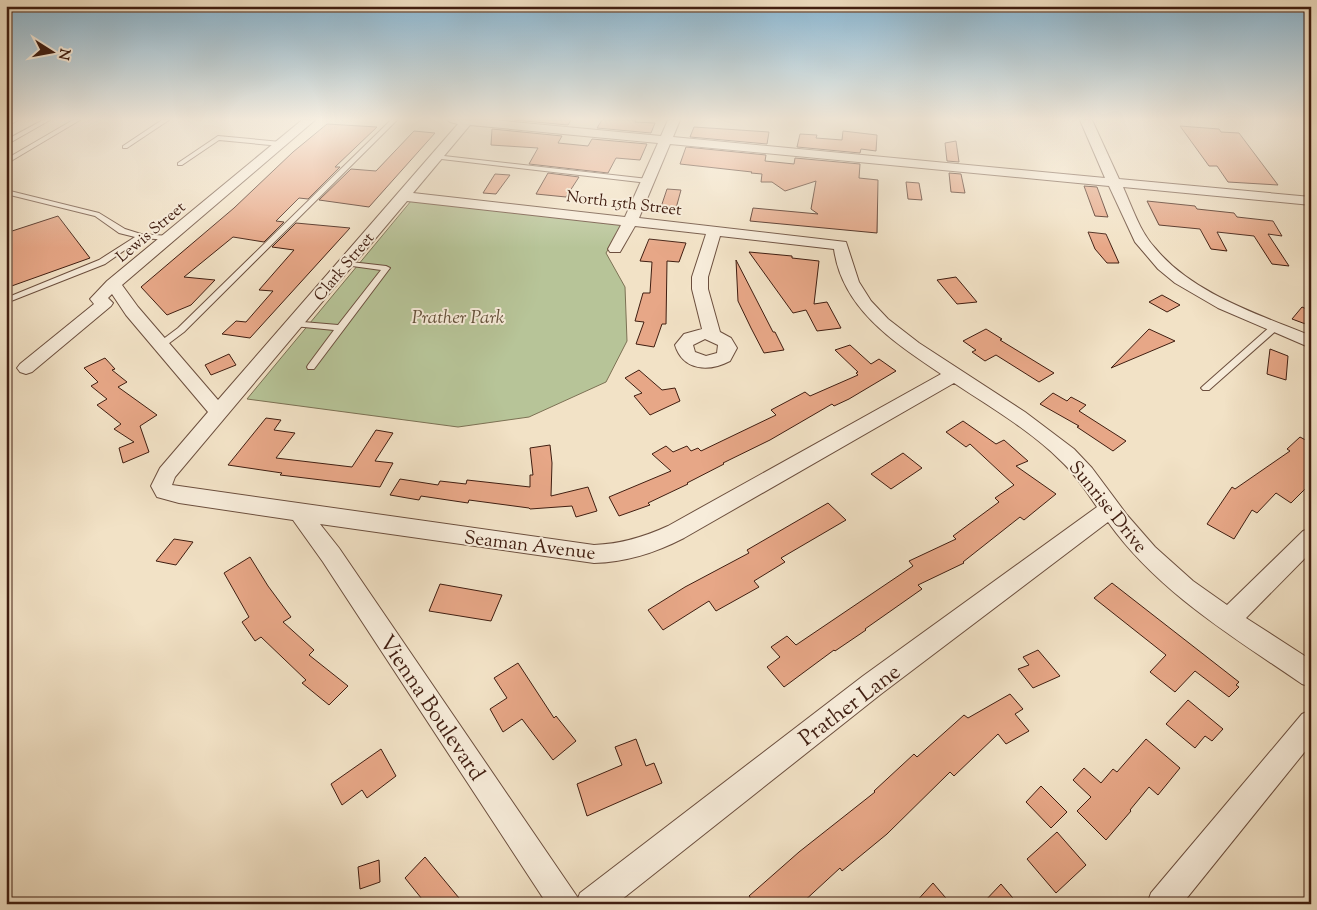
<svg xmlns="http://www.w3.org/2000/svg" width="1317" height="910" font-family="'Sorts Mill Goudy',serif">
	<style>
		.green { fill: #b7c498; stroke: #7c7154 }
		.building { fill: #e7a787; stroke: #401e11 }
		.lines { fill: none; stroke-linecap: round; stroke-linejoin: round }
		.service-casing { stroke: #6c4f3e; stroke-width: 2 }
		.minor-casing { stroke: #6c4f3e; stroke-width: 2 }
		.service { fill: #f7ecda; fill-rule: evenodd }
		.minor { fill: #f7ecda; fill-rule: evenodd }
		.labels { text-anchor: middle; stroke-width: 4; stroke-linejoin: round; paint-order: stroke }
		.far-street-label { font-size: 16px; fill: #401e11; stroke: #f7ecda }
		.park-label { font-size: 19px; font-style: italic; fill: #64503a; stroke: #f7ecda }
		.street-label { font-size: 19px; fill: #401e11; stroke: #f7ecda }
		.near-street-label { font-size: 22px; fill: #401e11; stroke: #f7ecda }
	</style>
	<rect width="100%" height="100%" fill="#f2e2c6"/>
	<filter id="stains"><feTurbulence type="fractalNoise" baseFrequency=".004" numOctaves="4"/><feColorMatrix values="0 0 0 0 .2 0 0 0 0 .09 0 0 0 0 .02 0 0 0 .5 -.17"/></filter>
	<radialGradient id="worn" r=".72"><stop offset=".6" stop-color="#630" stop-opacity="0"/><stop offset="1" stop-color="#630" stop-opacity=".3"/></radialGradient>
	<path class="green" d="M411 201 622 225 606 253 625 287 627 341 606 382 529 417 458 427 247 399Z"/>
	<path class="building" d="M514 120H571L568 125Z
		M602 120H636L635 122 655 123 651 133 597 128Z
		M327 124 377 127 335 167H340L308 199 299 198 276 221 284 222 264 242 233 237 184 277 215 280 191 305 167 315 141 287 234 208 293 152Z
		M1180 126 1219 129 1221 132 1239 133 1278 185 1228 182 1217 166H1209Z
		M694 127 769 132 767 144 690 137Z
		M492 129 562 136 558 143 588 146 592 139 647 144 640 160 616 158 608 173 529 164 538 148 491 145Z
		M414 131 435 133 369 207 319 200 351 169 376 171Z
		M843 131 877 135 876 151 861 149 860 153 797 147 800 134 817 135 816 138 842 140Z
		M956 141 959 162 947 161 945 143Z
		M686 147 766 155 765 161 794 164 795 158 860 164 859 178 878 180 877 233 750 221 753 208 818 214 811 209 816 181 785 191 772 182H761L762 174 751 173 752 172 680 164Z
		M548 173 579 177 566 197 536 194Z
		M949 173 961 174 965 193 951 192Z
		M495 174 510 175 496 194 483 193Z
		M906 182 919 183 922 200 908 199Z
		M1084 186 1097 187 1108 217 1095 216Z
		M667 189 681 190 675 212 660 210Z
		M1147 201 1195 206 1197 209 1234 213 1237 217 1273 221 1282 236 1268 234 1289 266 1272 264 1254 236 1217 232 1227 251 1211 249 1200 229 1159 225Z
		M58 216 90 258 6 288V233Z
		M296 223 350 228 250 338 222 334 236 321 246 322 273 291 259 290 294 250 272 247Z
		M1088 232 1106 234 1119 263H1107L1095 249Z
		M649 239 686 243 679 262 667 261 666 324H662L654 347 636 344 644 322 635 321 643 293H650L652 262 640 261Z
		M749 252 792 256V258L819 261 814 304 827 302 841 328 817 331 806 310 793 313Z
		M736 260 773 332H775L784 350 764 353 751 328 738 301Z
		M956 277 977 302 957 304 937 280Z
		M1162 295 1180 305 1167 312 1149 302Z
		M1302 307 1311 311V326L1292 319Z
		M986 329 1002 339 1000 340 1054 373 1039 382 996 355 985 361 972 352 976 350 963 341Z
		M1149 329 1175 341 1111 368Z
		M850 345 871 364 879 359 896 371 849 399 834 406 832 404 770 440 723 463 724 464 687 483 688 484 648 503 650 505 619 516 609 497 671 471 652 454 666 446 673 452 687 446 691 451 698 448 701 451 776 415 771 410 805 392 810 396 858 375 856 373 858 372 835 350Z
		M1270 349 1288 356 1286 380 1267 374Z
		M229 354 236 365 211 375 205 365Z
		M105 358 115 369 112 370 127 382 118 387 157 415 140 426 149 452 123 463 119 448 134 442 114 429 121 424 97 405 107 399 91 386 98 382 84 368Z
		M639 370 662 390 675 388 680 401 650 415 634 396 642 393 625 378Z
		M1053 393 1067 401 1071 397 1086 405 1079 411 1126 441 1113 451 1077 427 1079 426 1040 404Z
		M266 418 281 420 274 430 295 433 276 458 352 467 376 430 393 433 375 461 393 463 380 487 280 475 282 473 228 465Z
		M963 421 996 444 1004 440 1028 461 1016 466 1056 494 1024 520 1020 517 963 562 964 563 918 585 922 589 865 629 866 630 835 651 834 650 784 687 767 667 780 657 771 647 787 636 796 645 913 566 909 561 956 539 953 536 999 502 995 498 1014 485 970 444 966 447 946 432Z
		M1300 437 1311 443V483L1291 503 1276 493 1257 513 1252 510 1234 539 1207 524 1232 487 1235 489 1290 451 1287 449Z
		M550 445 552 463 551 496 588 487 597 511 576 517 572 506 530 509 529 508 469 500 468 503 421 496 419 500 390 495 400 479 438 485 440 481 466 484 467 480 530 487V475H533L530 448Z
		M903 453 922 468 891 489 871 474Z
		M828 503 846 520 781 558 785 562 754 581 759 587 716 611 709 601 663 630 648 610 685 587 749 553 747 550Z
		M174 539 193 542 176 565 156 561Z
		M250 557 268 586 291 617 283 622 314 650 309 655 348 686 329 705 302 683 306 680 261 637 255 641 242 622 249 617 224 573Z
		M1112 583 1239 682 1236 685 1239 687 1229 697 1195 671 1175 692 1150 672 1166 655 1094 598Z
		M440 584 502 595 491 621 429 611Z
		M1038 650 1060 676 1033 688 1018 669 1029 665 1023 657Z
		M518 663 554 718 556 716 576 741 553 760 522 719 503 732 490 709 507 698 494 678Z
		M1010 694 1023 709 1015 714 1029 731 1006 744 998 734 954 776 950 772 887 834 842 871 840 868 801 904H755L749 896 799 852 875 792 874 791 914 754 917 757 964 715 968 718Z
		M1188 700 1223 729 1212 741 1205 736 1195 748 1166 724Z
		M636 739 646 766 654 763 662 783 587 816 577 784 622 765 615 747Z
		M1146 739 1180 768 1158 795 1149 787 1130 810 1131 811 1106 840 1077 811 1091 797 1073 780 1084 768 1101 783 1113 769 1117 772Z
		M381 749 396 776 367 798 362 790 342 805 331 784Z
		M1041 786 1067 812 1051 828 1026 802Z
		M1057 832 1086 865 1056 893 1027 859Z
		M425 857 464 904H426L405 878Z
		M379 860 380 882 360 889 358 867Z
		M933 883 951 904H914Z
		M1001 884 1018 904H982Z"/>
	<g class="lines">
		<defs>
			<path id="service" d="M10 120H18L6 127V122Z
				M43 120H50L6 145V140Z
				M73 120H80L6 164V159Z
				M162 120H169L127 148H123V146Z
				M391 120H397L184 332 164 347H158L157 345 158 343 178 328Z
				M218 136 281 142 284 144 281 146 219 140 182 165H178V163Z
				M435 155 648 179 651 181 648 183 433 158V156Z
				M6 190 99 213 125 229 141 234 169 236 173 238 169 240 142 238 105 264 6 303V298L99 260 135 237 119 233 95 216 6 194Z
				M342 261 386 266 390 268 314 369H308L307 367 308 365 334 330 294 326 290 323 291 321 338 325 381 270 345 265H342Z
				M1275 324 1278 325V329L1209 390H1203L1201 388 1203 386 1272 325Z"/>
			<path id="minor" d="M302 120H315L122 285 138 307 218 400 458 124 450 122 448 120H493L661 136 668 120H680L673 137 1105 178 1080 120H1092L1119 179 1311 197V205L1123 187C1132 207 1140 232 1155 248 1193 294 1258 314 1311 336V348L1218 308 1175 283 1158 269 1135 242 1109 186 670 144 639 218 846 242 859 282 871 301 888 319 919 343 1025 412 1074 449 1092 468 1127 515 1155 547 1193 581 1227 605 1303 531 1311 528V552L1246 618 1311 660V687L1302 684C1232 636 1158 592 1108 522L881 694 616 904H547L323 562 293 520 179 503 157 497 151 486 160 468 208 412 126 315 112 294 108 298 113 303 111 306 32 372 26 374 20 372 17 368 20 364 94 304 90 299 107 281ZM470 125 658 143 625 217 413 193ZM407 201 621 225 608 249 610 252H620L635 226 706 234 692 277V289L702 329 684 334 675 345C683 371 709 372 730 361L737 348 731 338 720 332 708 289V277L720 236 834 249C842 309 895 343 941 374L668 526C644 537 621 544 594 545L172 485 175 477ZM705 339 718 345 717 353 706 356 695 352 693 345ZM954 383C990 407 1030 430 1061 461 1075 474 1086 491 1097 507L863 676 580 893 578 898 339 548 320 524 594 563C627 562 655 553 684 538Z
				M1311 710V744L1182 904H1147L1151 893 1302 714Z"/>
		</defs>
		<use href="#service" class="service-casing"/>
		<use href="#minor" class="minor-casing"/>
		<use href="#service" class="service"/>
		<use href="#minor" class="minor"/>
	</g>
	<linearGradient id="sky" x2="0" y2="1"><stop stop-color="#89b8d5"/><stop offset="0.48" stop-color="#f9f2e5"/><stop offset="1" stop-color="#f9f2e5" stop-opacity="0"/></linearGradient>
	<rect width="1317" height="248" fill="url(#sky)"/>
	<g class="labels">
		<g class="far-street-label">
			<text transform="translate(624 202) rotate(7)" y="6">North 15th Street</text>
			<text transform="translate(150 231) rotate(-40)" y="6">Lewis Street</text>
			<text transform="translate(343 266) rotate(-50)" y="6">Clark Street</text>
		</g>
		<g class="park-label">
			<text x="458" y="323">Prather Park</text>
		</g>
		<g class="street-label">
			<text transform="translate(1109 506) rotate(51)" y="7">Sunrise Drive</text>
			<text transform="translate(530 544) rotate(7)" y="7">Seaman Avenue</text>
		</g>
		<g class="near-street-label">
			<text transform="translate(849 704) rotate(-37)" y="8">Prather Lane</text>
			<text transform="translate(433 707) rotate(56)" y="8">Vienna Boulevard</text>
		</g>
	</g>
	<rect width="1317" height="910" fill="none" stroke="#f2e2c6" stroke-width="25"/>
	<rect x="8" y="8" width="1302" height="895" fill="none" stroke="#401e11" stroke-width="2.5"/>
	<rect x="12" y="12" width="1292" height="885" fill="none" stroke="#401e11"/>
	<g transform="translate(52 52) rotate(101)" stroke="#f7ecda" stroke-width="4" paint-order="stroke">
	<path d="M0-4L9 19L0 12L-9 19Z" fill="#401e11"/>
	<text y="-8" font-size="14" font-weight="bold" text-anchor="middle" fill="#401e11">N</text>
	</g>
	<rect width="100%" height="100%" filter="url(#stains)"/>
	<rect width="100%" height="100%" fill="url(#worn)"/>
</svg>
